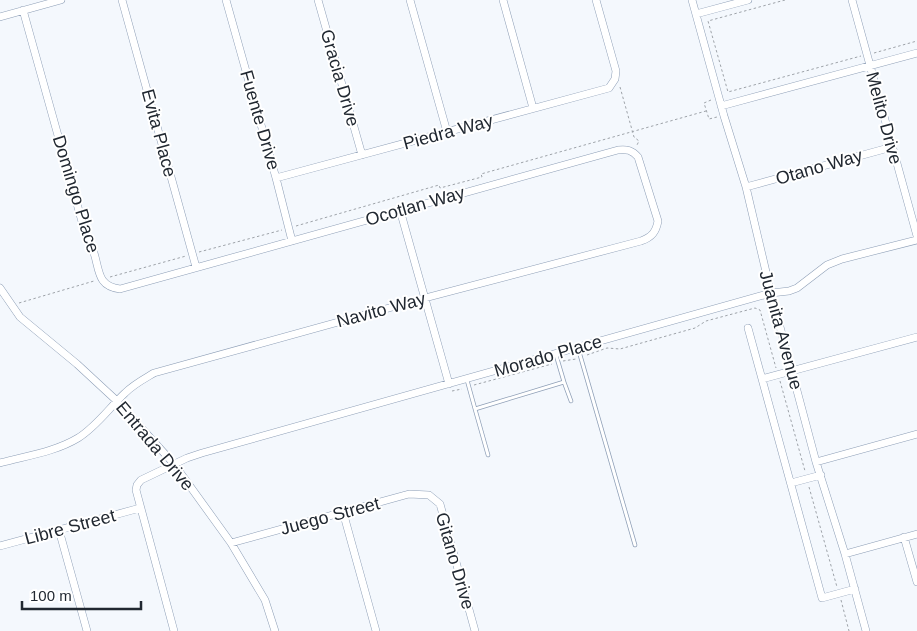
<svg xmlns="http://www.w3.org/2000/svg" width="917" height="631" font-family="Helvetica,sans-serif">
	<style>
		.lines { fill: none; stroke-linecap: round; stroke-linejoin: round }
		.service-casing { stroke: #8d9eb6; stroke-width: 4.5 }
		.minor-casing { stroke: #8d9eb6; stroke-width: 8 }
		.path { stroke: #9ea3a9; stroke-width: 1; stroke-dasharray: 2.5 2.5; stroke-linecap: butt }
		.service { stroke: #fff; stroke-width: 3 }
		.minor { stroke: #fff; stroke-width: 7 }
		.labels { text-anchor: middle; stroke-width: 4; stroke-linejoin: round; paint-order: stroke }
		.street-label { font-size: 18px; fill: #212831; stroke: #fff }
	</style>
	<rect width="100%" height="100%" fill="#f4f8fd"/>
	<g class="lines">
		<defs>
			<path id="service" d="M578 348 635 545
				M467 380 475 409 564 382 556 355
				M564 382 571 401
				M475 409 488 455"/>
			<path id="minor" d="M122 0 196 267
				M226 0 276 178 292 241
				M318 0 362 155
				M410 0 447 132
				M503 0 533 108
				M692 0 724 116 746 187 771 293 816 462 845 554 866 631
				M852 0 917 236
				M696 14 748 0
				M0 17 61 0
				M721 106 917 53
				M276 178 609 88 615 79 616 71 596 0
				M746 187 892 147
				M400 210 449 384
				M0 288 20 317 77 364 117 401 174 464 231 543 265 600 275 631
				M748 328 822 598 855 589
				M762 379 917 337
				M816 462 917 434
				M0 463C25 456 55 452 78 438 96 427 110 407 125 393 134 384 144 379 154 373L425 298 641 241C652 237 656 232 658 221L638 157C632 150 627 149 618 150L120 289C96 286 100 269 93 250 91 245 88 240 86 236L23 10
				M791 483 821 475
				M343 512 376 631
				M59 530 87 631
				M904 537 917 582
				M231 543 409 494 429 495 440 504 475 631
				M0 546 140 508
				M845 554 917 534
				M174 631 136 490 137 485 141 480 187 458 202 453 771 293 789 291 797 288 827 265 842 259 917 240"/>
		</defs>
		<use href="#service" class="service-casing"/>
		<use href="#minor" class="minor-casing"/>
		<path class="path" d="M785 0 708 21 728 92 861 56
			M874 53 917 41
			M620 87 634 137 639 141 637 145
			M711 100 704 103 709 119 717 117
			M296 226 439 185 440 188 482 177 481 174 706 111
			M199 252 282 230
			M110 277 186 256
			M19 303 94 281
			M587 355 607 348 620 349 695 328 706 321 755 308 760 310 776 368
			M563 361 576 359
			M780 381 805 471
			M474 385 552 364
			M452 391 462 389
			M809 487 837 587
			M841 600 849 631"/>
		<use href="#service" class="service"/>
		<use href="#minor" class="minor"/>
	</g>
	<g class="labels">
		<g class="street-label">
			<text transform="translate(340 78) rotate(74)" y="6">Gracia Drive</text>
			<text transform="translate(884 118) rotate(75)" y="6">Melito Drive</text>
			<text transform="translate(260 120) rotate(74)" y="6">Fuente Drive</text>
			<text transform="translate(448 132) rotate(-15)" y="6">Piedra Way</text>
			<text transform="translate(159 133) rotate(75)" y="6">Evita Place</text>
			<text transform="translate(819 167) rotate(-16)" y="6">Otano Way</text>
			<text transform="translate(76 194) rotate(73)" y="6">Domingo Place</text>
			<text transform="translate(415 206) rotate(-16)" y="6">Ocotlan Way</text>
			<text transform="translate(381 310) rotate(-15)" y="6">Navito Way</text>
			<text transform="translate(781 330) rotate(75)" y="6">Juanita Avenue</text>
			<text transform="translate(548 356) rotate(-16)" y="6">Morado Place</text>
			<text transform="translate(155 446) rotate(50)" y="6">Entrada Drive</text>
			<text transform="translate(330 516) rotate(-15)" y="6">Juego Street</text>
			<text transform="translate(70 527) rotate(-15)" y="6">Libre Street</text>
			<text transform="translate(455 561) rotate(74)" y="6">Gitano Drive</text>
		</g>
	</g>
	<path d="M22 601v8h119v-8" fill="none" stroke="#212831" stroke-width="2.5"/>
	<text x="30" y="601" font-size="15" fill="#212831" stroke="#ffffff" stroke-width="4" paint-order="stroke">100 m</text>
</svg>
